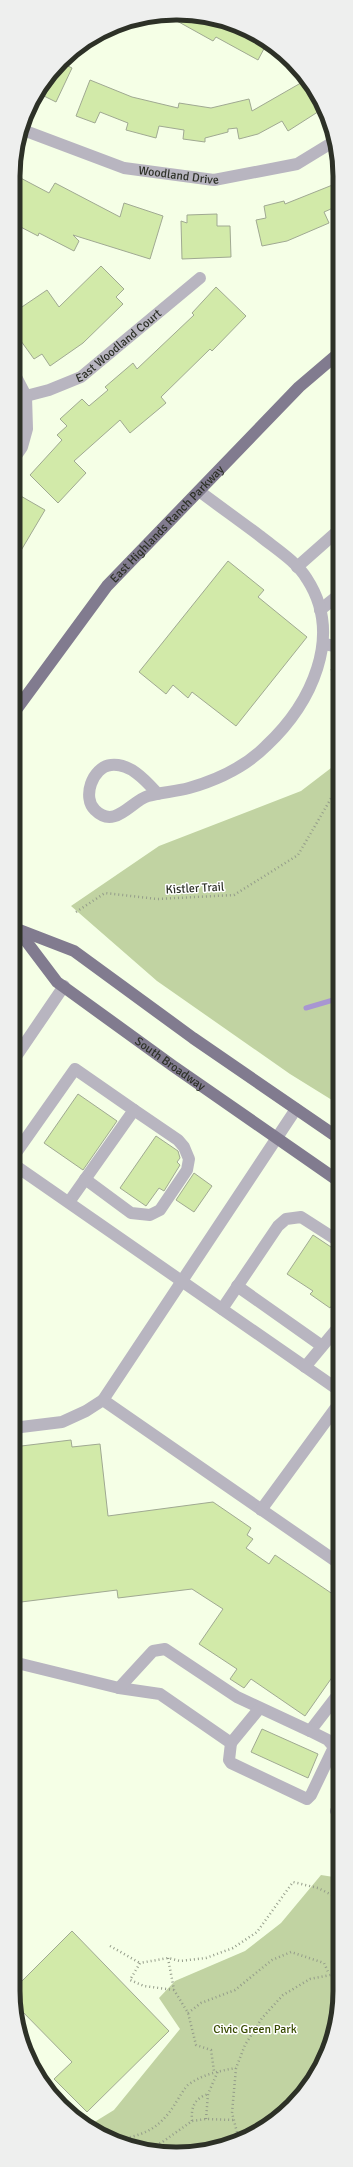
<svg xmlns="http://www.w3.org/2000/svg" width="353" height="2167" font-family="Signika,sans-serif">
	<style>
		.green { fill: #c1d3a2 }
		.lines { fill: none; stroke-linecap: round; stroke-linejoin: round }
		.stream { stroke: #a896d2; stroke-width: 5 }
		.building { fill: #d2eaa9; stroke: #a0a992 }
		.path { stroke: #949c8a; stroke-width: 2.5; stroke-dasharray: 1 3; stroke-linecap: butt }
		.minor { stroke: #b8b5c0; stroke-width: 12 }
		.major { stroke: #817b8f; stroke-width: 12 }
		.labels { text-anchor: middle; stroke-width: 3; stroke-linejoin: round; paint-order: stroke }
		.street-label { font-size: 12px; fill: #2d3127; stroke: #fff }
		.park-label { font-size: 12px; fill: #384a00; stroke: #fff }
		.rim { fill: none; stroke: #2d3127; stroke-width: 5 }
	</style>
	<rect width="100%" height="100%" fill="#f5ffe6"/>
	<path class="green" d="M340 758V1105L290 1074 157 981 71 906 159 846 301 791 335 765Z
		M321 1875 340 1878V2001L323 2063 284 2113 229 2145 166 2154 104 2137 88 2126 114 2110 180 2029 159 1998 175 1981 245 1951 281 1923Z"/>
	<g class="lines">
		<path class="stream" d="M306 1008 340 998"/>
	</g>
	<path class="building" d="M187 13 249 30 267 43 258 60 216 37 213 41 168 16Z
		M62 63 72 68 56 102 38 93Z
		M90 80 132 97 178 108 179 103 211 108 249 99 252 111 306 80 324 108 288 131 282 121 258 134 239 139 237 128 228 129V132L205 138V142L183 139 184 130 159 126 156 138 126 130 128 123 100 112 95 123 76 116Z
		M13 174 49 193 55 183 120 217 124 203 163 216 150 259 73 235 79 241 74 251 39 233 38 236 13 223Z
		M340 182V205L324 212 329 223 287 241 262 246 256 220 266 218 264 206 284 201 285 204Z
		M217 214V226H230L231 257 182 259 181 221 187 223V215Z
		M101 266 124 289 116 297 123 304 83 343 50 366 42 354 34 359 13 330V313L47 290 59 307Z
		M216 287 246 316 212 351 210 349 161 397 166 403 130 433 120 420 74 461 86 473 58 503 30 475 62 440 57 435 67 426 60 419 82 399 89 406 108 390 105 387 133 363 137 369 194 315 192 313Z
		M19 495 45 510 13 564V504Z
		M228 561 264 590 258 597 307 637 236 726 192 692 188 698 173 685 166 694 139 672Z
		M78 1094 117 1121 83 1170 44 1143Z
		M156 1136 178 1151 180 1158 177 1162 180 1165 164 1191 159 1188 146 1206 120 1188Z
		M194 1173 212 1186 194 1212 176 1200Z
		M313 1235 340 1253V1294L330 1308 310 1294 313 1291 287 1274Z
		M71 1440 72 1447 100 1444 108 1516 213 1502 251 1528 247 1535 253 1539 246 1548 269 1564 275 1555 340 1599V1666L305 1716 251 1679 244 1688 230 1679 237 1669 199 1644 223 1609 192 1589 118 1598 117 1590 13 1603V1447Z
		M262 1729 318 1754 308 1778 251 1752Z
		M72 1931 169 2031 87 2112 54 2079 72 2062 16 2005 13 1990Z"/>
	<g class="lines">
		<path class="path" d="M331 669 340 674
			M76 912 105 893 157 899 234 895 298 855 340 783
			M110 1946 140 1963
			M168 1958 174 1990 188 2013 196 2045 211 2050 214 2071
			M174 1990 144 1986 130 1980 140 1963 168 1958 180 1961 206 1958 233 1948 257 1932 293 1882 318 1888 340 1899
			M188 2013 201 2003 235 1990 272 1960 291 1952 324 1963 329 1974
			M206 2119 208 2094 218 2071
			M192 2121C191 2107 194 2099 208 2094
			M120 2139 125 2143
			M114 2140C142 2136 159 2130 175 2104 179 2098 184 2088 189 2084 204 2074 219 2071 236 2068
			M239 2140 232 2113 236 2068 245 2045 262 2018 283 1995 310 1979 340 1973
			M144 2148 161 2143 192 2121 206 2119 234 2120"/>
		<g class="minor">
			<path id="s1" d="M23 130 124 168 214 180 297 164 333 142"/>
			<path id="s2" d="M26 396 49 390 81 377 200 278"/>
			<path d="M13 460 22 447 27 429 26 396 13 371"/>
			<path d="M297 567 340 529"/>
			<path d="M320 610 340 594"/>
			<path d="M324 644 340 647"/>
			<path d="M158 794C146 781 131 763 111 765 92 767 82 798 95 810 115 830 131 801 148 796 161 792 175 792 189 788 217 780 245 767 266 746 311 704 344 636 307 579 296 561 276 549 260 536 240 521 219 506 199 491"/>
			<path d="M13 1061 64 986"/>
			<path d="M296 1109 103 1400 340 1564"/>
			<path d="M13 1157 75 1069 134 1110 69 1202"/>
			<path d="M13 1164 340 1391"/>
			<path d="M85 1179 131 1213 150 1215 160 1210 187 1170 189 1159 184 1147 178 1140 134 1110"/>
			<path d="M237 1286 322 1346"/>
			<path d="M222 1309 278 1226 286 1219 301 1217 340 1242"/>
			<path d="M305 1367 340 1325"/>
			<path d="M13 1428 62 1422 86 1411 103 1400"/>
			<path d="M261 1510 340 1402"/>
			<path d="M13 1662 119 1688 160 1694 231 1743 229 1760 231 1763 307 1799 311 1795 334 1747 328 1740 310 1731 340 1692"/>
			<path d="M119 1688 153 1651 165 1649 237 1697 310 1731"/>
			<path d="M231 1743 259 1709"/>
			<path d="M336 1811 340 1813"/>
		</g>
		<g class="major">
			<path id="s3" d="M13 714 107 586 299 387 340 352"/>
			<path id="s4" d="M17 929 57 982 173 1066 340 1182"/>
			<path d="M17 929 74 951 193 1038 340 1139"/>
		</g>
	</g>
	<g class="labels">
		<g class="street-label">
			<text dy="4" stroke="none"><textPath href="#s1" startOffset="163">Woodland Drive</textPath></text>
			<text dy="4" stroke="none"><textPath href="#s2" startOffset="107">East Woodland Court</textPath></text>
			<text dy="4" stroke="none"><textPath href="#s3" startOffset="245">East Highlands Ranch Parkway</textPath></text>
			<text transform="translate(195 888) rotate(-3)" y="4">Kistler Trail</text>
			<text dy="4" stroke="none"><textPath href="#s4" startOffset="206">South Broadway</textPath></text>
		</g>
		<g class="park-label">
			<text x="255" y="2033">Civic Green Park</text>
		</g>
	</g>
	<path d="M0 0H353V2167H0ZM176 20H177A156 156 0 0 1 333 176V1991A156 156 0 0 1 177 2147H176A156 156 0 0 1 20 1991V176A156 156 0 0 1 176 20Z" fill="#eeefee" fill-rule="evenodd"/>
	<path class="rim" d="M176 20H177A156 156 0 0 1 333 176V1991A156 156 0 0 1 177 2147H176A156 156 0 0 1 20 1991V176A156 156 0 0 1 176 20Z"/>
</svg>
